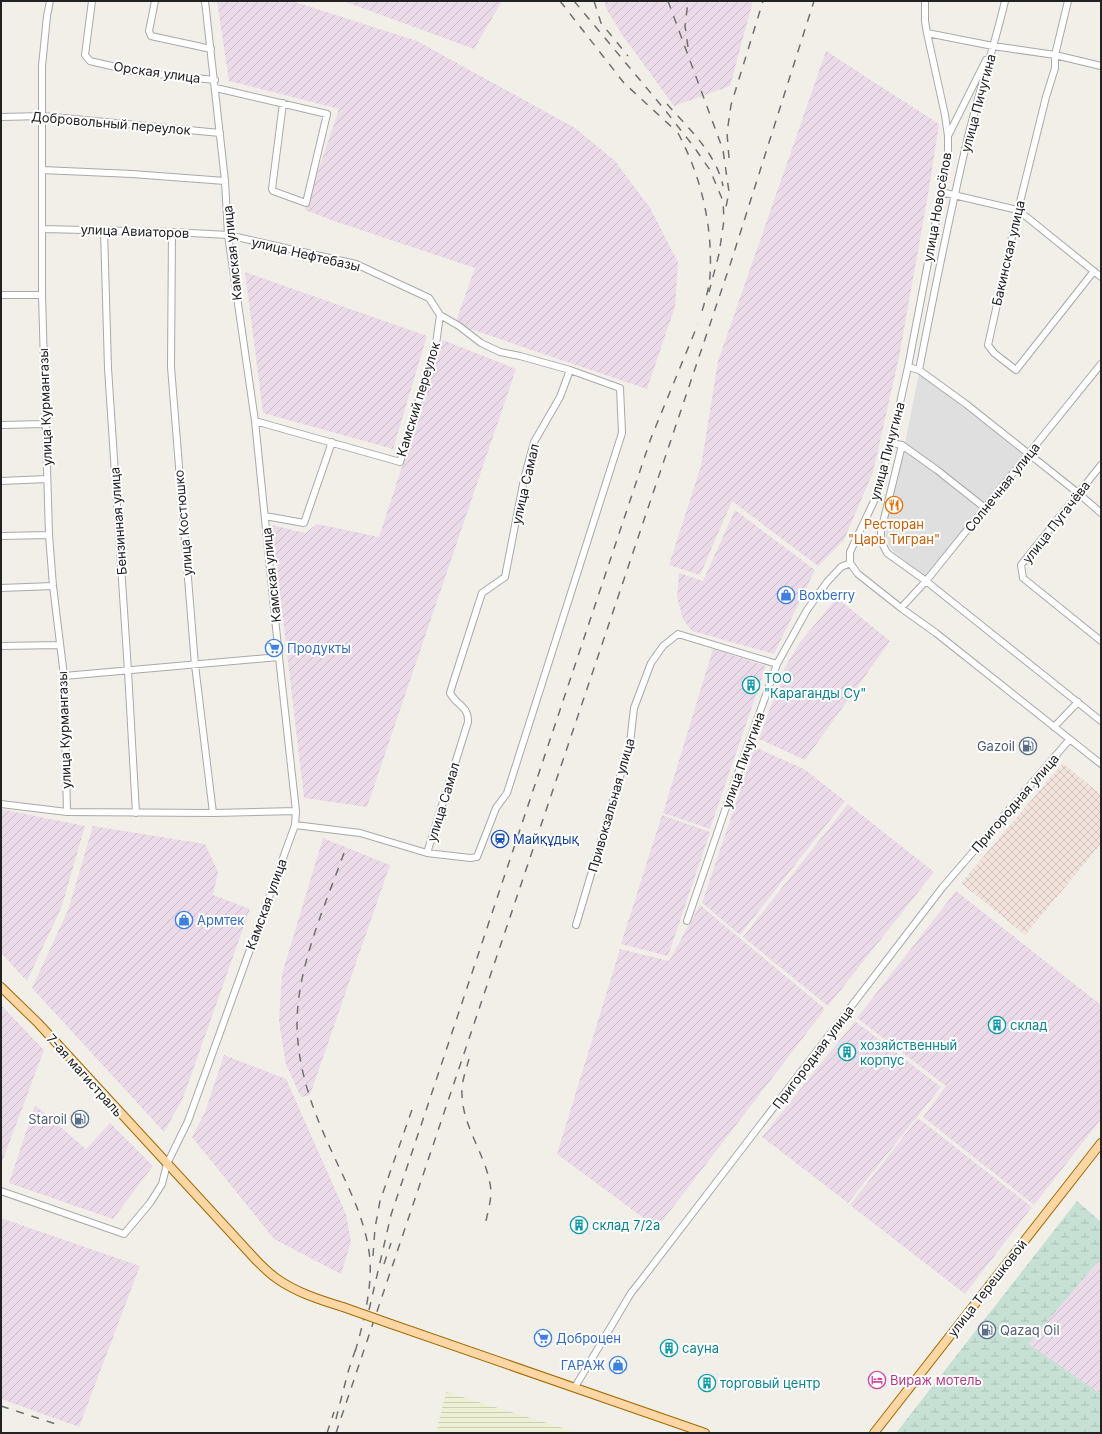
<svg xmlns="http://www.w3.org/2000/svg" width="1102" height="1434" font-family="Inter,sans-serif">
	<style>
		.residential { fill: #e0dfdf }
		.industrial { fill: url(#industrial-furrows) }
		.military { fill: url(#military-cross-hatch) }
		.farmland { fill: url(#farmland-rules) }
		.wetland { fill: url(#wetland-marsh) }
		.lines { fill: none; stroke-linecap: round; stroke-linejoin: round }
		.minor-casing { stroke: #a9a9a9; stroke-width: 8 }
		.major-casing { stroke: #a06b00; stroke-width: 10 }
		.minor { stroke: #fff; stroke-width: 6 }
		.major { stroke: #fcd6a4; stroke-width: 8 }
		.rail { stroke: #707070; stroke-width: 1.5; stroke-dasharray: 8 8; stroke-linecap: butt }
		.major-bridge-casing { stroke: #a06b00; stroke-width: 10; stroke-linecap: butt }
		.major-bridge { stroke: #fcd6a4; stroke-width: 8 }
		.labels { text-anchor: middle; stroke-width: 4; stroke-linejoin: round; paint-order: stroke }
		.street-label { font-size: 13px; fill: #222; stroke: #fff }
		.food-label { font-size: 13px; fill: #c56008; stroke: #fff }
		.shop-label { font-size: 13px; fill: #366cbe; stroke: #fff; text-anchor: start }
		.culture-label { font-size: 13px; fill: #0d838f; stroke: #fff; text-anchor: start }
		.service-label { font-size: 13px; fill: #4e5e75; stroke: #fff; text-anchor: end }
		.transit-label { font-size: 13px; fill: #164399; stroke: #fff; text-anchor: start }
		.hotel-label { font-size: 13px; fill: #b23c85; stroke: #fff; text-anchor: start }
	</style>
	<defs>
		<pattern id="industrial-furrows" width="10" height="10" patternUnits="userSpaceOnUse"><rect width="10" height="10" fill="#ebdbe8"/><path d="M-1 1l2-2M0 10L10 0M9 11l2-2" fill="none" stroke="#c9bcc7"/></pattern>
		<pattern id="military-cross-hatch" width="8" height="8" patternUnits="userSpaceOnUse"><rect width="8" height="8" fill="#f3e3dd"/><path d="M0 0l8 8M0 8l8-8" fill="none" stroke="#d0c2bd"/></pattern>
		<pattern id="farmland-rules" width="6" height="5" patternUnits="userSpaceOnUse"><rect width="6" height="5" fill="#eef0d5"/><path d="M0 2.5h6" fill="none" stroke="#ccceb7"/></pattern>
		<pattern id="wetland-marsh" width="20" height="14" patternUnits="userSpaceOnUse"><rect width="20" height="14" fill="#c6e0d4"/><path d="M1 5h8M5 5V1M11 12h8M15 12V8" fill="none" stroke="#aac0b6"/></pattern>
	</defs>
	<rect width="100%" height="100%" fill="#f2efe9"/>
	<path class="residential" d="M919 373 1024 455 925 576 894 552 885 540 886 523 902 458Z"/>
	<path class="industrial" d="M217 1H292L417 41 575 128 615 161 650 208 678 262 675 307 647 389 455 324 475 268 334 221 305 210 339 109 229 81Z
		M343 1H502L474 49Z
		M604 1H753L730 86 674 106 623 36 608 12Z
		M826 51 939 124 929 189 899 357 873 472 844 540 818 566 732 501 700 575 669 565 701 466 718 361Z
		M245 272 427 336 393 449 263 413Z
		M443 340 516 369 367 807 304 798 272 525 305 533 317 524 379 537Z
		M735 510 815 570 774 654 692 631 683 619 677 597 679 573 703 581Z
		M837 598 890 641 805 760 759 739 784 669 800 642Z
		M713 649 766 666 710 829 663 813Z
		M755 747 804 769 845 801 740 935 702 903Z
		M848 804 934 872 828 1006 743 937Z
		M1 809 85 826 62 906 27 981 1 953Z
		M662 815 710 832 668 956 621 944Z
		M93 826 205 844 218 872 213 895 250 909 183 1098 164 1132 32 988 68 910Z
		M323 838 390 865 310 1095 301 1097 286 1065 279 1021 282 974Z
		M956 891 1101 1005V1119L1034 1205 923 1117 946 1086 857 1018Z
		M700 905 825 1009 657 1228 557 1154 620 949 669 961Z
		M1 1005 44 1050 1 1165Z
		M855 1021 941 1087 848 1203 762 1137Z
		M224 1055 286 1079 346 1214 351 1242 341 1274 274 1239 192 1137 205 1112Z
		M35 1105 86 1149 110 1123 153 1166 113 1219 9 1183Z
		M918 1118 1032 1207 965 1294 850 1205Z
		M1 1218 140 1266 79 1427 1 1399Z
		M1101 1258V1394L1027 1344Z"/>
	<path class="military" d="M1063 763 1101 795V844L1025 935 961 883Z"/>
	<path class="farmland" d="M446 1392 579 1433H436Z"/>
	<path class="wetland" d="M1077 1201 1101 1222V1258L1028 1344 1101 1394V1433H896Z"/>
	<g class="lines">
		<defs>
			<path id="minor" d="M50 1 47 16 42 66V295L49 535 53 586 64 676 67 812
				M92 1 85 55 90 61 137 72 215 80
				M155 1 149 31 151 36 211 49
				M925 1V21L927 33 945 115 948 136V158L908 367 891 443 875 499 850 552V563L858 574 901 608 936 633 1101 764
				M1068 1 1055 55V68L1046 97 1018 210 988 345 994 353 1016 370 1094 271
				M927 33 993 46 1055 55 1101 66
				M216 88 327 114 306 203 273 191 272 189 283 103
				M1 117 43 116 220 133
				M948 136 986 60
				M42 170 132 174 225 181
				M941 192 1018 210 1101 277
				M42 229 172 232 228 235 356 264 429 298 440 315 459 326 481 343 500 352 520 356 570 370 620 388 622 433 507 793 496 808 477 857 470 858 427 853
				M104 230 108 368 128 671 136 813
				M172 232 171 367 195 665 213 813
				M1 295H42
				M908 367 919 370 966 404 1078 493 1101 513
				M919 370C934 293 949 217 967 141 978 94 994 48 1005 1
				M255 421 400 462 436 344 440 315
				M1 425 45 424
				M891 443 902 445 937 470 985 508
				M902 445 881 531V541L887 553 926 581 1101 721
				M1101 465 1021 565 1023 578 1101 641
				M1 481 47 479
				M265 516 304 523 332 442
				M1 536 49 535
				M1 588 53 586
				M901 608 926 581 1101 364
				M1 646 60 645
				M64 676 279 657
				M1054 727 1078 702
				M1 804 67 812 213 813 296 811
				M295 825 360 833 427 853 468 722C469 706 457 706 450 693L453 683 482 593 505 577 524 479 534 442 560 397 570 370
				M687 921 733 787 777 664 807 610 827 582 841 567 850 563
				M576 925 630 743 634 708 651 663 663 646 678 634 777 664
				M1 1191 124 1234 150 1203 162 1184 167 1164 188 1121 295 825 296 811 279 657 255 421 228 235 225 181 205 1
				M575 1387 631 1293 639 1283 942 888 1069 740"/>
			<path id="major" d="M1 987 38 1023 257 1261C263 1267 269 1273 276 1278 295 1292 320 1300 343 1307
				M391 1324 705 1433
				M874 1433 1101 1143"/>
		</defs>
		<use href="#minor" class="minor-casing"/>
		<use href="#major" class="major-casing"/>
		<use href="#minor" class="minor"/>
		<use href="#major" class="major"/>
		<path class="rail" d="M560 1 624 83 676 131
			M574 1 665 110 694 147 710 170 723 201 724 220 719 254 709 292
			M594 1 601 23 628 56
			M668 1 723 150 729 192 726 207
			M688 47 685 26 688 1
			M667 104C689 129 716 153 723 186
			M678 133C701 176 713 226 710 276 709 290 704 304 700 318
			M729 158 727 133 731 105 763 1
			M344 853C323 911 291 980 298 1042 301 1076 313 1110 327 1141 344 1180 366 1216 370 1260 372 1289 363 1325 355 1352
			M469 1059C466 1070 461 1083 462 1095 463 1129 488 1157 491 1191 491 1201 488 1211 486 1221
			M373 1256 375 1228 380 1201 414 1104
			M384 1264 391 1243
			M369 1310 391 1215 651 438 698 324
			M1 1406 59 1425
			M336 1419 348 1372 356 1348
			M327 1433 334 1412
			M336 1433 731 262 814 1"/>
		<defs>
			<path id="major-bridge" d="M343 1307 391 1324"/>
		</defs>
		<use href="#major-bridge" class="major-bridge-casing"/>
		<use href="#major-bridge" class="major-bridge"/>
	</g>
	<defs>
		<symbol id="restaurant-ring" viewBox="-11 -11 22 22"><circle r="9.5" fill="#fff" stroke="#e8710a" stroke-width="1.5"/><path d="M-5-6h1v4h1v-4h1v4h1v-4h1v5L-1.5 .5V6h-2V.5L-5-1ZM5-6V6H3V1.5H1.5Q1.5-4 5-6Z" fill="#e8710a"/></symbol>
		<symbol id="shop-ring" viewBox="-11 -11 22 22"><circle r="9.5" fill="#fff" stroke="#3f7fe0" stroke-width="1.5"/><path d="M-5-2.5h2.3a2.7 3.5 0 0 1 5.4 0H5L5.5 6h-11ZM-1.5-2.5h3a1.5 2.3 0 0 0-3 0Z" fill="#3f7fe0"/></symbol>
		<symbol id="supermarket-ring" viewBox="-11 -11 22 22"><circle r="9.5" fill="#fff" stroke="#3f7fe0" stroke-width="1.5"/><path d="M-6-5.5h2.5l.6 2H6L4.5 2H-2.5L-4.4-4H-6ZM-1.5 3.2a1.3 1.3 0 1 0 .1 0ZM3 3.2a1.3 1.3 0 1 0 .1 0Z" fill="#3f7fe0"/></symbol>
		<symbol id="building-ring" viewBox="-11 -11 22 22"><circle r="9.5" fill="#fff" stroke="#0f9aa8" stroke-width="1.5"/><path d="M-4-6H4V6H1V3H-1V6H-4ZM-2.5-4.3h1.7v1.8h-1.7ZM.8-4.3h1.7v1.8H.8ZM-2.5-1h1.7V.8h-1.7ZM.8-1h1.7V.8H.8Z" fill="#0f9aa8"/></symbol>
		<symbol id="fuel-ring" viewBox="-11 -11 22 22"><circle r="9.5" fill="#fff" stroke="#5c6f8a" stroke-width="1.5"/><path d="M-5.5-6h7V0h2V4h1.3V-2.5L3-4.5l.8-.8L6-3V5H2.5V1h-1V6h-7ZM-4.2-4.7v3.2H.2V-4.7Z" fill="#5c6f8a"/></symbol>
		<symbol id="station-ring" viewBox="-11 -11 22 22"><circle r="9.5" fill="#fff" stroke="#1a4fb4" stroke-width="1.5"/><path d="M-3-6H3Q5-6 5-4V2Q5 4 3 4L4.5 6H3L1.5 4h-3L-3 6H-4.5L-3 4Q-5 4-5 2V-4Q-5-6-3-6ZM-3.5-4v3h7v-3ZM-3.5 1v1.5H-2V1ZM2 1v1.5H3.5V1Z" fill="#1a4fb4"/></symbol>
		<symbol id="hotel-ring" viewBox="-11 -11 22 22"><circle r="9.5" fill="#fff" stroke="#d1479c" stroke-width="1.5"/><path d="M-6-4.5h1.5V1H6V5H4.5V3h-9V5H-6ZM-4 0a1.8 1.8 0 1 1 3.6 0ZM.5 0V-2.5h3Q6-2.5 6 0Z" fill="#d1479c"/></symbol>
	</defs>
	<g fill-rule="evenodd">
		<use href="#restaurant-ring" x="884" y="495" width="20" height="20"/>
		<use href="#shop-ring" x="776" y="585" width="20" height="20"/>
		<use href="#supermarket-ring" x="264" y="638" width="20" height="20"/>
		<use href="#building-ring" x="741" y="675" width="20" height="20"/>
		<use href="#fuel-ring" x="1018" y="736" width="20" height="20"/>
		<use href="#station-ring" x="490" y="829" width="20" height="20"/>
		<use href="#shop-ring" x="174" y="910" width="20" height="20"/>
		<use href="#building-ring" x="987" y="1015" width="20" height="20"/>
		<use href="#building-ring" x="837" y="1042" width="20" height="20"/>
		<use href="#fuel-ring" x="70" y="1109" width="20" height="20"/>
		<use href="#building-ring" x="569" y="1215" width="20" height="20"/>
		<use href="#fuel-ring" x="977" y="1320" width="20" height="20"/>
		<use href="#supermarket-ring" x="533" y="1328" width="20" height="20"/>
		<use href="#building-ring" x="659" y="1338" width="20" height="20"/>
		<use href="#shop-ring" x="608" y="1355" width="20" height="20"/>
		<use href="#hotel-ring" x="867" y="1370" width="20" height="20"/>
		<use href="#building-ring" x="697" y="1373" width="20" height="20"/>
	</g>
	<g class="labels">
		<g class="street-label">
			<text transform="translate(157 72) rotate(8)" y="5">Орская улица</text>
			<text transform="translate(978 103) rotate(-75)" y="5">улица Пичугина</text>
			<text transform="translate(111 123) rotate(5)" y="5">Добровольный переулок</text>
			<text transform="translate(937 207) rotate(-80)" y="5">улица Новосёлов</text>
			<text transform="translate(135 231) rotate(2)" y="5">улица Авиаторов</text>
			<text transform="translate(232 253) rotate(-96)" y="5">Камская улица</text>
			<text transform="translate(1008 253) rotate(-77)" y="5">Бакинская улица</text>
			<text transform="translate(306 254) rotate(13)" y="5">улица Нефтебазы</text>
			<text transform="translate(418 399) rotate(-73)" y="5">Камский переулок</text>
			<text transform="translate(45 407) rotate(-92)" y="5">улица Курмангазы</text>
			<text transform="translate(887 451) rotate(-75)" y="5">улица Пичугина</text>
			<text transform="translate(525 484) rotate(-77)" y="5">улица Самал</text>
			<text transform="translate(1002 487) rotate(-51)" y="5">Солнечная улица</text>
			<text transform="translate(118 521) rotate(-94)" y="5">Бензинная улица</text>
			<text transform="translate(1056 522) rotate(-52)" y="5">улица Пугачёва</text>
			<text transform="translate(183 523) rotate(-95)" y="5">улица Костюшко</text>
			<text transform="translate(271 575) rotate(-96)" y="5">Камская улица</text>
			<text transform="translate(64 730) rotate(-92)" y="5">улица Курмангазы</text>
			<text transform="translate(743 760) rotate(-70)" y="5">улица Пичугина</text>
			<text transform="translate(443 802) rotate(-73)" y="5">улица Самал</text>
			<text transform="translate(1015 803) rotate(-49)" y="5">Пригородная улица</text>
			<text transform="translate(611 805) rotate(-74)" y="5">Привокзальная улица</text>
			<text transform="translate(266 904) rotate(-70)" y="5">Камская улица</text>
			<text transform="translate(813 1057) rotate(-53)" y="5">Пригородная улица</text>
			<text transform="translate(85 1075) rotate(48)" y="5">7-ая магистраль</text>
			<text transform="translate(987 1288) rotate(-52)" y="5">улица Терешковой</text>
		</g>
		<g class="food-label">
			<text x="894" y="529">Ресторан<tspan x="894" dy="15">"Царь Тигран"</tspan></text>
		</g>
		<g class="shop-label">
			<text x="799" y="600">Boxberry</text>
			<text x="287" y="653">Продукты</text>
			<text x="197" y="925">Армтек</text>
			<text x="556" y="1343">Доброцен</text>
			<text x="605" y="1370" text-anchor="end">ГАРАЖ</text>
		</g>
		<g class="culture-label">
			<text x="764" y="683">ТОО<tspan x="764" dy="15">"Караганды Су"</tspan></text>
			<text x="1010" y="1030">склад</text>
			<text x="860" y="1050">хозяйственный<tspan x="860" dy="15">корпус</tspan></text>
			<text x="592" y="1230">склад 7/2а</text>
			<text x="682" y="1353">сауна</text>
			<text x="720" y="1388">торговый центр</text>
		</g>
		<g class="service-label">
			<text x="1015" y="751">Gazoil</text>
			<text x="67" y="1124">Staroil</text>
			<text x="1000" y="1335" text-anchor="start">Qazaq Oil</text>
		</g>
		<g class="transit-label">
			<text x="513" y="844">Майқұдық</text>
		</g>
		<g class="hotel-label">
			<text x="890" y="1385">Вираж мотель</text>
		</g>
	</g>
	<rect width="1102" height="1434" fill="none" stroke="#222222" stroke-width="4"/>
</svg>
